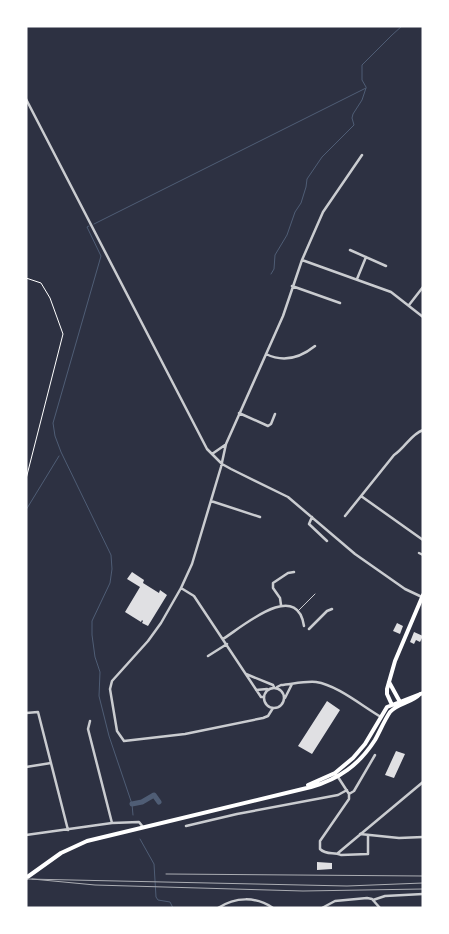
<svg xmlns="http://www.w3.org/2000/svg" width="449" height="934" font-family="'Fira Sans Condensed',sans-serif">
	<style>
		.lines { fill: none; stroke-linecap: round; stroke-linejoin: round }
		.stream { stroke: #4f5d75; stroke-width: 1 }
		.canal { stroke: #4f5d75; stroke-width: 5 }
		.building { fill: #e0e0e3 }
		.path { stroke: #fff; stroke-width: 1 }
		.service { stroke: #caccd0; stroke-width: 1 }
		.minor { stroke: #caccd0; stroke-width: 2.5 }
		.secondary { stroke: #fff; stroke-width: 4 }
		.tram { stroke: #abadb3; stroke-width: 1 }
		.rail { stroke: #abadb3; stroke-width: 1 }
	</style>
	<rect width="100%" height="100%" fill="#2d3142"/>
	<g class="lines">
		<path class="stream" d="M366 87 362 80V65L392 35 402 26
			M94 224 366 88
			M89 226 87 227 101 256 53 423 55 436 61 452 111 555 112 569 110 583 92 621V635L95 657 100 672 99 696 109 736 132 804 133 815
			M271 274 274 269 275 255 287 235 295 212 301 203 306 187 307 179 322 157 354 125 352 118 353 114 362 100 366 88
			M26 510 59 456
			M140 839 154 864 156 897 158 900 170 902 173 908"/>
		<path class="canal" d="M132 804 142 802 154 795 159 802"/>
	</g>
	<path class="building" d="M132 572 144 580 143 583 159 593 160 590 167 595 148 626 142 623 143 621 142 620 141 622 125 612 140 587 127 579Z
		M397 623 403 626 400 634 393 631Z
		M414 632 423 636 420 642 416 640 414 644 410 642Z
		M327 701 340 710 312 754 298 746Z
		M396 751 405 754 394 778 385 775Z
		M317 862 332 863V869L317 870Z"/>
	<g class="lines">
		<path class="path" d="M26 278 41 283 50 298 63 334 26 479"/>
		<path class="service" d="M298 611 315 594"/>
		<path class="minor" d="M26 99 207 449 222 464 231 469 288 497 355 554 405 589 422 597
			M350 250 386 266
			M302 260 391 292 423 317
			M357 279 366 257
			M292 286 340 303
			M409 305 423 287
			M266 354C284 363 300 358 315 346
			M239 413 268 426 271 424 275 414
			M212 454 225 445
			M361 496 423 540
			M211 501 260 517
			M345 516 394 455C405 448 411 434 423 430
			M312 517 309 524 327 541
			M419 553 423 555
			M181 588 194 596 261 697H264
			M281 605 280 598 273 588V583L288 573 294 572
			M309 629 327 611 332 609
			M223 639C242 627 297 579 304 626
			M208 656 227 644
			M246 674 273 685 274 687
			M277 687 281 685C292 684 305 681 316 682 337 685 362 706 381 717
			M264 698a10 10 0 1 1 20 0a10 10 0 1 1-20 0Z
			M256 690 267 689
			M285 698 292 684
			M273 708 268 716 263 718 185 734 124 741 117 731 110 689 112 681 148 641 161 623 181 588 192 564 201 534 221 467 226 444 283 316 302 260 323 212 362 155
			M26 713 38 712 68 830
			M90 721 88 729 112 823
			M26 767 51 763
			M338 777 349 794V799L320 841V849C327 856 334 851 341 855L368 854V835
			M349 794 354 791 375 755
			M186 826 237 814 338 795 347 790
			M360 834 399 838 423 837
			M26 835 112 823 139 822 143 827
			M338 853 423 782
			M373 900 385 896 423 894
			M218 908C235 897 256 896 273 908
			M322 908 335 901 367 898 372 899 380 908"/>
		<path class="secondary" d="M389 682 400 702
			M392 705 387 694V689L395 661 423 595
			M308 785 335 773 353 758 365 744 387 707 423 693
			M26 878 61 853 87 841 311 787C339 779 359 765 375 740 380 731 384 721 390 712 398 703 412 703 420 694"/>
		<path class="tram" d="M32 879 95 885 303 891 423 889"/>
		<path class="rail" d="M166 874 423 876
			M26 879 347 886 423 883"/>
	</g>
	<rect width="449" height="934" fill="none" stroke="#ffffff" stroke-width="55"/>
</svg>
